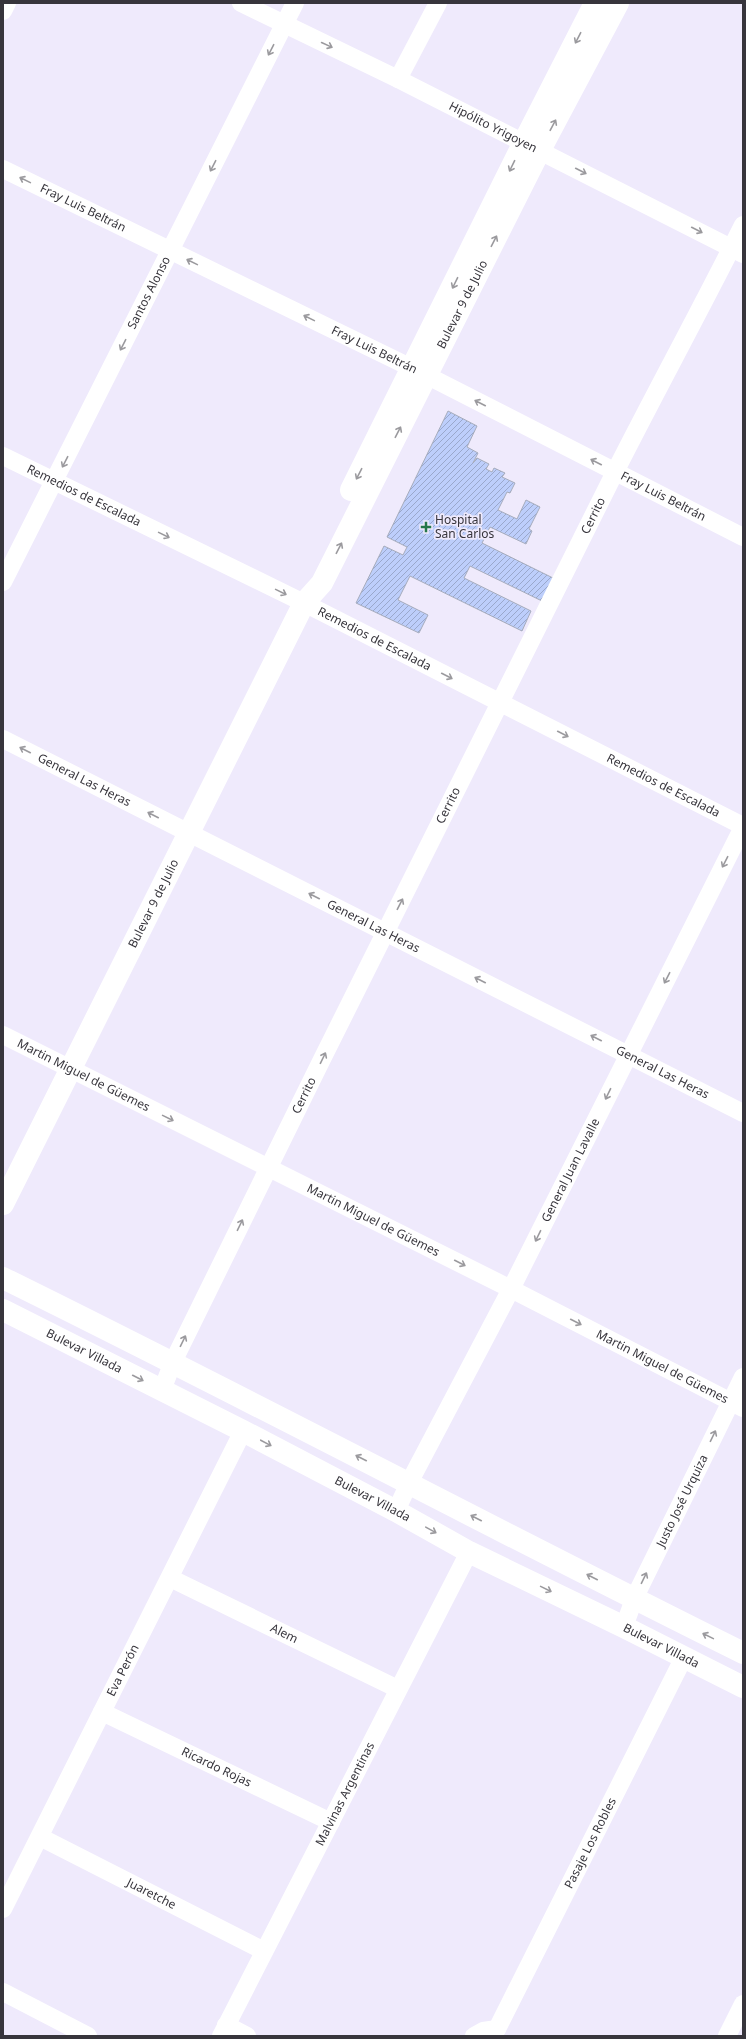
<svg xmlns="http://www.w3.org/2000/svg" width="746" height="2039" font-family="'Noto Sans',sans-serif">
	<style>
		.building { fill: url(#building-hatch); stroke: #a6acbc }
		.lines { fill: none; stroke-linecap: round; stroke-linejoin: round }
		.street { stroke: #fff; stroke-width: 18 }
		.secondary { stroke: #fff; stroke-width: 22 }
		.oneway { stroke: #9b9a9e }
		.poi-dot { fill: #257749; stroke: #efeafc; stroke-width: 1.5 }
		.labels { text-anchor: middle; stroke-width: 3.5; stroke-linejoin: round; paint-order: stroke }
		.street-label { font-size: 12px; fill: #37353c; stroke: #efeafc }
		.poi-label { font-size: 12px; fill: #37353c; stroke: #efeafc; text-anchor: start }
	</style>
	<defs>
		<pattern id="building-hatch" width="6" height="6" patternUnits="userSpaceOnUse"><rect width="6" height="6" fill="#bdcefb"/><path d="M-1 1l2-2M0 6l6-6M5 7l2-2" fill="none" stroke="#9aa8cc"/></pattern>
	</defs>
	<rect width="100%" height="100%" fill="#efeafc"/>
	<path class="building" d="M448 411 477 426 467 447 478 453 473 463 477 458 489 464 486 469 492 472 494 468 505 473 502 477 515 483 510 493 507 492 498 510 517 519 526 500 540 507 529 529 532 531 526 544 490 527 482 543 553 578 542 601 470 566 464 578 531 611 522 631 410 576 398 600 428 615 419 633 356 603 384 546 403 555 407 547 387 537Z"/>
	<g class="lines">
		<g class="street">
			<path id="s1" d="M241 3 398 79 743 254"/>
			<path d="M3 11 7 3"/>
			<path d="M398 79 438 3"/>
			<path id="s2" d="M3 169 420 372 743 537"/>
			<path id="s3" d="M3 456 304 603 743 826"/>
			<path id="s4" d="M3 582 295 3"/>
			<path id="s5" d="M3 739 743 1113"/>
			<path id="s6" d="M3 1035 511 1289 743 1408"/>
			<path id="s7" d="M162 1390 173 1362C318 1065 466 770 614 474 656 391 701 309 743 225"/>
			<path id="s8" d="M396 1511 409 1483 511 1289 743 827"/>
			<path id="s9" d="M170 1578 398 1689"/>
			<path id="s10" d="M624 1627 634 1599 743 1377"/>
			<path id="s11" d="M102 1712 331 1822"/>
			<path id="s12" d="M40 1837 264 1951"/>
			<path id="s13" d="M3 1909 243 1431"/>
			<path d="M3 1992 88 2036"/>
			<path d="M226 2025 247 2036"/>
			<path id="s14" d="M497 2029 684 1657"/>
			<path id="s15" d="M221 2036 469 1552"/>
			<path d="M474 2036 483 2031 497 2029"/>
			<path d="M727 2036 743 2004"/>
		</g>
		<g class="secondary">
			<path d="M351 490 524 142 595 3"/>
			<path id="s16" d="M3 1204 304 603 322 583 540 150 618 3"/>
			<path d="M3 1278C251 1400 495 1530 743 1653"/>
			<path id="s17" d="M3 1310 243 1431 396 1511 469 1552 624 1627 743 1687"/>
		</g>
	</g>
	<defs><path id="oneway-shaft" d="M-6 0H5M1.5-3L5.5 0L1.5 3" fill="none" stroke-width="1.6" stroke-linecap="round" stroke-linejoin="round"/></defs>
	<g class="oneway">
		<use href="#oneway-shaft" transform="translate(578 38) rotate(117)"/>
		<use href="#oneway-shaft" transform="translate(327 45) rotate(25)"/>
		<use href="#oneway-shaft" transform="translate(271 50) rotate(117)"/>
		<use href="#oneway-shaft" transform="translate(553 125) rotate(-62)"/>
		<use href="#oneway-shaft" transform="translate(213 166) rotate(117)"/>
		<use href="#oneway-shaft" transform="translate(512 166) rotate(116)"/>
		<use href="#oneway-shaft" transform="translate(581 171) rotate(27)"/>
		<use href="#oneway-shaft" transform="translate(25 180) rotate(-154)"/>
		<use href="#oneway-shaft" transform="translate(697 230) rotate(27)"/>
		<use href="#oneway-shaft" transform="translate(494 241) rotate(-63)"/>
		<use href="#oneway-shaft" transform="translate(192 262) rotate(-154)"/>
		<use href="#oneway-shaft" transform="translate(455 283) rotate(116)"/>
		<use href="#oneway-shaft" transform="translate(309 318) rotate(-154)"/>
		<use href="#oneway-shaft" transform="translate(123 345) rotate(117)"/>
		<use href="#oneway-shaft" transform="translate(480 403) rotate(-153)"/>
		<use href="#oneway-shaft" transform="translate(398 432) rotate(-63)"/>
		<use href="#oneway-shaft" transform="translate(65 462) rotate(117)"/>
		<use href="#oneway-shaft" transform="translate(596 462) rotate(-153)"/>
		<use href="#oneway-shaft" transform="translate(359 474) rotate(117)"/>
		<use href="#oneway-shaft" transform="translate(164 535) rotate(26)"/>
		<use href="#oneway-shaft" transform="translate(339 548) rotate(-63)"/>
		<use href="#oneway-shaft" transform="translate(281 592) rotate(26)"/>
		<use href="#oneway-shaft" transform="translate(447 676) rotate(27)"/>
		<use href="#oneway-shaft" transform="translate(563 734) rotate(27)"/>
		<use href="#oneway-shaft" transform="translate(25 750) rotate(-153)"/>
		<use href="#oneway-shaft" transform="translate(153 815) rotate(-153)"/>
		<use href="#oneway-shaft" transform="translate(725 862) rotate(117)"/>
		<use href="#oneway-shaft" transform="translate(314 896) rotate(-153)"/>
		<use href="#oneway-shaft" transform="translate(400 904) rotate(-63)"/>
		<use href="#oneway-shaft" transform="translate(667 978) rotate(117)"/>
		<use href="#oneway-shaft" transform="translate(480 980) rotate(-153)"/>
		<use href="#oneway-shaft" transform="translate(596 1038) rotate(-153)"/>
		<use href="#oneway-shaft" transform="translate(323 1058) rotate(-64)"/>
		<use href="#oneway-shaft" transform="translate(608 1094) rotate(116)"/>
		<use href="#oneway-shaft" transform="translate(168 1118) rotate(26)"/>
		<use href="#oneway-shaft" transform="translate(240 1225) rotate(-64)"/>
		<use href="#oneway-shaft" transform="translate(538 1236) rotate(116)"/>
		<use href="#oneway-shaft" transform="translate(460 1263) rotate(27)"/>
		<use href="#oneway-shaft" transform="translate(576 1322) rotate(27)"/>
		<use href="#oneway-shaft" transform="translate(183 1341) rotate(-64)"/>
		<use href="#oneway-shaft" transform="translate(138 1378) rotate(27)"/>
		<use href="#oneway-shaft" transform="translate(713 1436) rotate(-64)"/>
		<use href="#oneway-shaft" transform="translate(266 1443) rotate(28)"/>
		<use href="#oneway-shaft" transform="translate(361 1458) rotate(-153)"/>
		<use href="#oneway-shaft" transform="translate(476 1518) rotate(-153)"/>
		<use href="#oneway-shaft" transform="translate(431 1530) rotate(29)"/>
		<use href="#oneway-shaft" transform="translate(592 1577) rotate(-153)"/>
		<use href="#oneway-shaft" transform="translate(644 1578) rotate(-64)"/>
		<use href="#oneway-shaft" transform="translate(546 1589) rotate(26)"/>
		<use href="#oneway-shaft" transform="translate(708 1636) rotate(-154)"/>
	</g>
	<path class="poi-dot" d="M424 521h4v4h4v4h-4v4h-4v-4h-4v-4h4z"/>
	<g class="labels">
		<g class="street-label">
			<text dy="4" stroke="none"><textPath href="#s1" startOffset="281">Hipólito Yrigoyen</textPath></text>
			<text dy="4" stroke="none"><textPath href="#s2" startOffset="89">Fray Luis Beltrán</textPath></text>
			<text dy="4" stroke="none"><textPath href="#s4" startOffset="324">Santos Alonso</textPath></text>
			<text dy="4" stroke="none"><textPath href="#s16" startOffset="1011">Bulevar 9 de Julio</textPath></text>
			<text dy="4" stroke="none"><textPath href="#s2" startOffset="413">Fray Luis Beltrán</textPath></text>
			<text dy="4" stroke="none"><textPath href="#s3" startOffset="90">Remedios de Escalada</textPath></text>
			<text dy="4" stroke="none"><textPath href="#s2" startOffset="737">Fray Luis Beltrán</textPath></text>
			<text dy="4" stroke="none"><textPath href="#s7" startOffset="975">Cerrito</textPath></text>
			<text dy="4" stroke="none"><textPath href="#s3" startOffset="414">Remedios de Escalada</textPath></text>
			<text dy="4" stroke="none"><textPath href="#s5" startOffset="91">General Las Heras</textPath></text>
			<text dy="4" stroke="none"><textPath href="#s3" startOffset="738">Remedios de Escalada</textPath></text>
			<text dy="4" stroke="none"><textPath href="#s7" startOffset="651">Cerrito</textPath></text>
			<text dy="4" stroke="none"><textPath href="#s16" startOffset="336">Bulevar 9 de Julio</textPath></text>
			<text dy="4" stroke="none"><textPath href="#s5" startOffset="415">General Las Heras</textPath></text>
			<text dy="4" stroke="none"><textPath href="#s5" startOffset="739">General Las Heras</textPath></text>
			<text dy="4" stroke="none"><textPath href="#s6" startOffset="90">Martin Miguel de Güemes</textPath></text>
			<text dy="4" stroke="none"><textPath href="#s7" startOffset="327">Cerrito</textPath></text>
			<text dy="4" stroke="none"><textPath href="#s8" startOffset="383">General Juan Lavalle</textPath></text>
			<text dy="4" stroke="none"><textPath href="#s6" startOffset="414">Martin Miguel de Güemes</textPath></text>
			<text dy="4" stroke="none"><textPath href="#s17" startOffset="91">Bulevar Villada</textPath></text>
			<text dy="4" stroke="none"><textPath href="#s6" startOffset="738">Martin Miguel de Güemes</textPath></text>
			<text dy="4" stroke="none"><textPath href="#s17" startOffset="415">Bulevar Villada</textPath></text>
			<text dy="4" stroke="none"><textPath href="#s10" startOffset="139">Justo José Urquiza</textPath></text>
			<text dy="4" stroke="none"><textPath href="#s9" startOffset="127">Alem</textPath></text>
			<text dy="4" stroke="none"><textPath href="#s17" startOffset="739">Bulevar Villada</textPath></text>
			<text dy="4" stroke="none"><textPath href="#s13" startOffset="267">Eva Perón</textPath></text>
			<text dy="4" stroke="none"><textPath href="#s11" startOffset="127">Ricardo Rojas</textPath></text>
			<text dy="4" stroke="none"><textPath href="#s15" startOffset="272">Malvinas Argentinas</textPath></text>
			<text dy="4" stroke="none"><textPath href="#s14" startOffset="208">Pasaje Los Robles</textPath></text>
			<text dy="4" stroke="none"><textPath href="#s12" startOffset="125">Juaretche</textPath></text>
		</g>
		<g class="poi-label">
			<text x="435" y="524">Hospital<tspan x="435" dy="14">San Carlos</tspan></text>
		</g>
	</g>
	<rect width="746" height="2039" fill="none" stroke="#37353c" stroke-width="8"/>
</svg>
